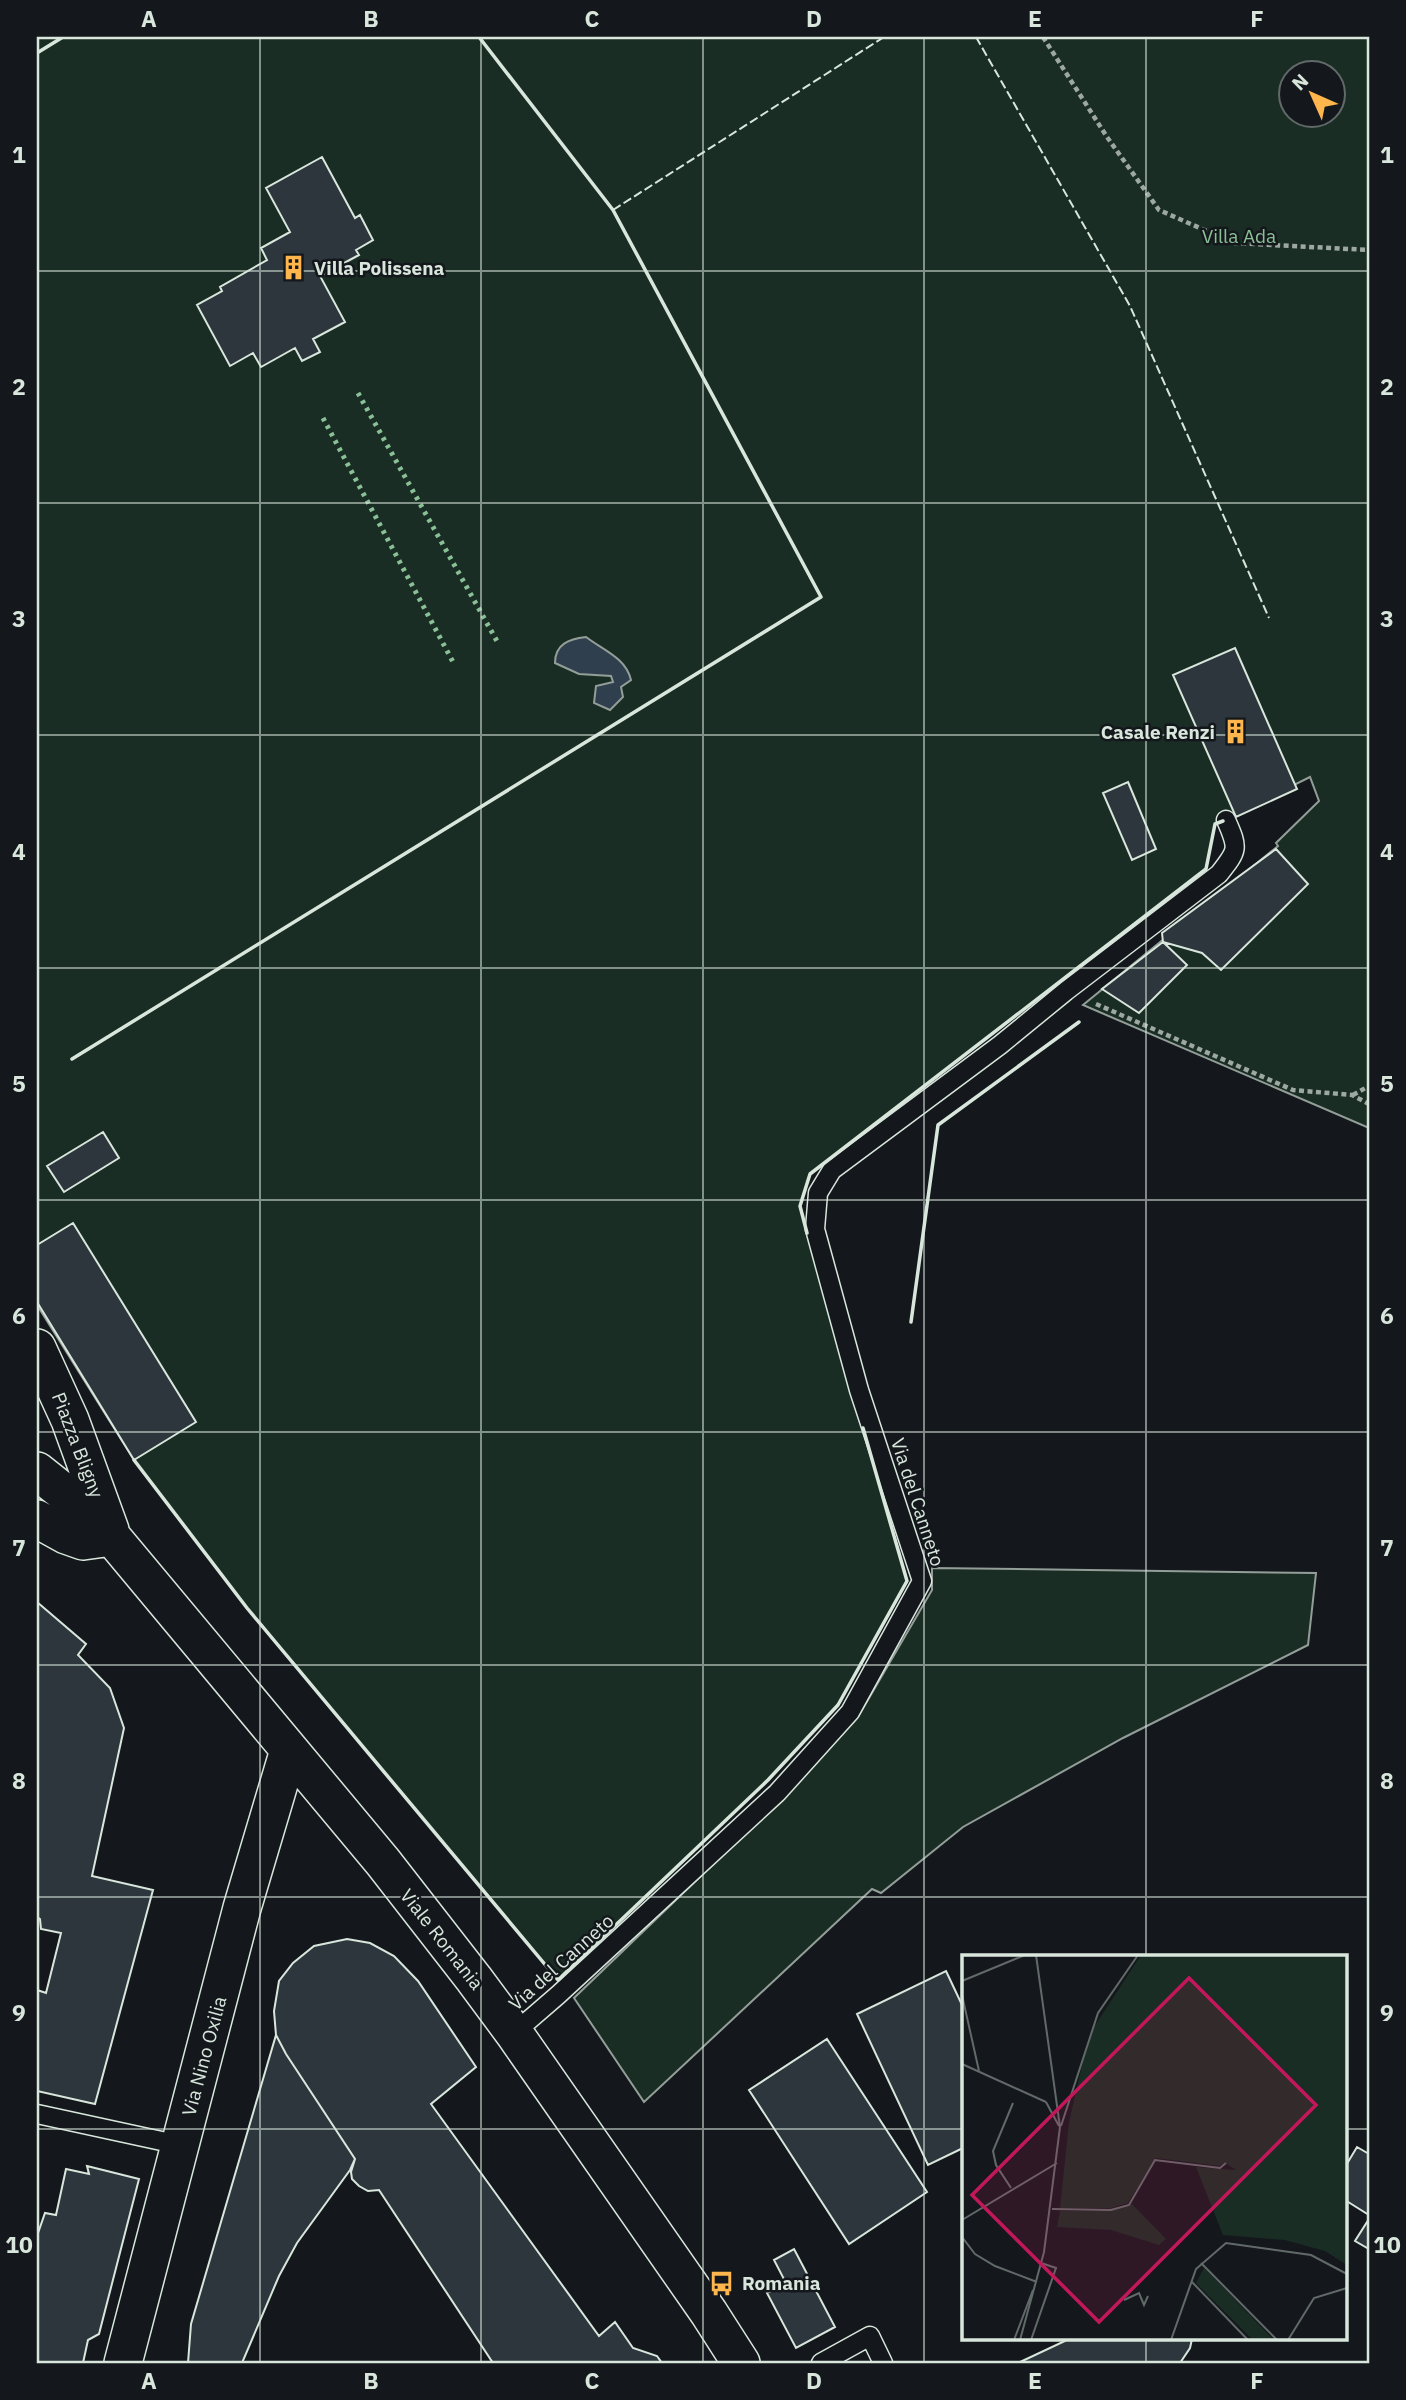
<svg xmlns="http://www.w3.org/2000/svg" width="1406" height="2400" font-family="'IBM Plex Sans',sans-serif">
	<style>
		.green { fill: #1a2d24; stroke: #939e99; stroke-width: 2; fill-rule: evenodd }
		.water { fill: #2f3f4d; stroke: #939e99; stroke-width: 2 }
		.building { fill: #2c363c; stroke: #d8e6dc; stroke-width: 2 }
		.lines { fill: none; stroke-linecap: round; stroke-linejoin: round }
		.lane-casing { stroke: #d8e6dc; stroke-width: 21 }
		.street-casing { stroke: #d8e6dc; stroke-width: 40 }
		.path { stroke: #9da8a2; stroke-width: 4.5; stroke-dasharray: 5 3.5; stroke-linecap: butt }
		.lane { stroke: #14181c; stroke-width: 18 }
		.street { stroke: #14181c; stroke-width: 37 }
		.hedge { stroke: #8ac095; stroke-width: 5; stroke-dasharray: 3.5 5; stroke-linecap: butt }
		.fence { stroke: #d8e6dc; stroke-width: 2; stroke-dasharray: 9 3.5; stroke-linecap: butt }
		.wall { stroke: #d8e6dc; stroke-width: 3.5 }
		.grid { fill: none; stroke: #d8e6dc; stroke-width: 2; stroke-opacity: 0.55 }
		.labels { text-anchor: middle; stroke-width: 5; stroke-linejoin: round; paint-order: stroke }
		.park-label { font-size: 19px; fill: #8ac095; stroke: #14181c }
		.poi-label { font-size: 19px; font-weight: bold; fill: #d8e6dc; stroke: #14181c; text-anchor: start }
		.street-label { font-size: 19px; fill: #d8e6dc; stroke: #14181c }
		.inset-road { fill: none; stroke: #626a69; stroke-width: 2 }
		.view { fill: #c2185b; fill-opacity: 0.15; stroke: #c2185b; stroke-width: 3.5 }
		.inset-edge { fill: none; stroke: #d8e6dc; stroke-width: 3.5 }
		.neatline { fill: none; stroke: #d8e6dc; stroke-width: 2.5 }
		.grid-label { font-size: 23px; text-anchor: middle; font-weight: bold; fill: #d8e6dc }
	</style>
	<rect width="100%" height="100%" fill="#14181c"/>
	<path class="green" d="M37 37H1369V1128L1083 1005 1278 846 1276 843 1319 801 1310 777 1215 824 1206 869 810 1174 800 1206 907 1581 838 1705 768 1780 558 1980 247 1608 134 1460 37 1305ZM1290 74H1332V116H1290Z
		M932 1568 1316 1573 1308 1645 1123 1738 963 1827 881 1893 872 1889 644 2102 574 1998 783 1797 858 1717 932 1590Z"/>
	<path class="water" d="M586 637C603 650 626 658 631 680L621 687 623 697 610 710 594 703 596 686 613 682 611 676 579 674 555 663C555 644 569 639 586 637Z"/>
	<path class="building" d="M322 157 355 218 360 215 373 240 356 250 359 255 320 276 345 322 313 339 320 352 302 361 295 348 261 367 253 353 230 366 197 305 222 291 220 287 267 260 261 248 290 232 266 188Z
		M1235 648 1297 789 1236 817 1173 675Z
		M1128 782 1156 849 1132 860 1103 793Z
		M1276 849 1308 884 1221 970 1202 953 1163 942 1162 933Z
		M1163 942 1187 965 1139 1013 1102 989Z
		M103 1132 119 1158 64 1192 47 1166Z
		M73 1223 196 1422 134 1460 37 1302V1245Z
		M37 1602 86 1644 78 1655 110 1688 124 1728 92 1876 153 1890 95 2104 37 2091V1990L46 1993 61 1933 41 1929 40 1919 37 1917Z
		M347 1939 370 1943 394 1956 418 1981 476 2067 431 2104 599 2336 615 2322 633 2348 657 2356 662 2363H493L379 2190 368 2191 359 2186 352 2179 351 2172 355 2159 286 2054 276 2035 274 2011 279 1981 293 1963 314 1946Z
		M946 1971 963 2007V2148L928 2165 857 2014Z
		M276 2035 286 2054 355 2159 350 2170 297 2243 279 2276 242 2363H188L191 2324Z
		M827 2039 927 2192 849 2244 749 2090Z
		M1357 2147 1369 2154V2215L1345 2200V2167Z
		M87 2166 139 2179 99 2334 88 2340 83 2363H37V2236L45 2213 56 2215 66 2169 89 2174Z
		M1369 2219V2249L1355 2241Z
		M794 2249 835 2327 796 2348 767 2293 786 2283 774 2260Z
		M1069 2339H1192L1190 2348 1180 2363H1018Z"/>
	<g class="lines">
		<defs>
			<path id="lane" d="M514 2033 558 1995 777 1793 850 1712 922 1581 859 1390 815 1229 818 1193 832 1170 1000 1045 1066 991 1219 874C1238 850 1239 849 1226 820
				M37 2114 180 2145
				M821 2363 870 2336 883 2363"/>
			<path id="street" d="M37 1348 70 1420 110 1530
				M37 1471 71 1498 112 1537 383 1862 474 1979 514 2033 709 2313 741 2363
				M37 1519 66 1535 83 1541 112 1537
				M123 2363 242 1908 289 1750"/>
		</defs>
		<use href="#lane" class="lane-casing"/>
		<use href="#street" class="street-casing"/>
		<path class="path" d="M1043 37 1107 137 1159 210 1234 243 1369 250
			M1096 1004 1293 1090 1352 1095 1369 1104
			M1353 1095 1369 1086"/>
		<use href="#lane" class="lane"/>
		<use href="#street" class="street"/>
		<path class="hedge" d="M358 393 498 643
			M323 418 453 662"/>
		<path class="fence" d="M976 37 1130 306 1269 618
			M613 210 884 37"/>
		<path class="wall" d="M37 53 63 37
			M72 1059 821 597 613 210 479 37
			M807 1233 800 1206 810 1174 1206 869 1215 824 1223 821
			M911 1322 938 1125 1079 1022
			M134 1460 247 1608 558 1980 768 1780 838 1705 907 1581 863 1428"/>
	</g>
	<path class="grid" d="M260 37V2363M481 37V2363M703 37V2363M924 37V2363M1146 37V1957M37 271H1369M37 503H1369M37 735H1369M37 968H1369M37 1200H1369M37 1432H1369M37 1665H1369M37 1897H1369M37 2129H963M1345 2129H1369M1146 2339V2363"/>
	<defs>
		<symbol id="building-bare" viewBox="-9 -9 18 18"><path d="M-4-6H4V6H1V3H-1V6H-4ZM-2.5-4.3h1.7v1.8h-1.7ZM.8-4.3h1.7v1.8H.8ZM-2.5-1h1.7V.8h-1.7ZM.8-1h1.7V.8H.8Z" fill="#ffb74d" stroke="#14181c" stroke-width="2.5" paint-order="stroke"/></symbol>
		<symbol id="bus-bare" viewBox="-9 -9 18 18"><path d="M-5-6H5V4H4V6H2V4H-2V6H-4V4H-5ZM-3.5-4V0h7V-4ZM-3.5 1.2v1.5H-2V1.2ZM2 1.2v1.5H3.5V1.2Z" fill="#ffb74d" stroke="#14181c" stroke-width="2.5" paint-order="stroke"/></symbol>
	</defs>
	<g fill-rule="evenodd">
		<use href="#building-bare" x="276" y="250" width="35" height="35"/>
		<use href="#building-bare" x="1218" y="714" width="35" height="35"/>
		<use href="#bus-bare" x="704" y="2266" width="35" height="35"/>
	</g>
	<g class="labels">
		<g class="park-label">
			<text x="1239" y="243">Villa Ada</text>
		</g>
		<g class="poi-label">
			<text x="314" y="275">Villa Polissena</text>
			<text x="1215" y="739" text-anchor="end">Casale Renzi</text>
			<text x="742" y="2290">Romania</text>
		</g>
		<g class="street-label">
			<text transform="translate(78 1445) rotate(69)" y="7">Piazza Bligny</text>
			<text transform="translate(918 1502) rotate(72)" y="7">Via del Canneto</text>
			<text transform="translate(442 1939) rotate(52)" y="7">Viale Romania</text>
			<text transform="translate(561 1962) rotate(-42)" y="7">Via del Canneto</text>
			<text transform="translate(204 2056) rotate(-75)" y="7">Via Nino Oxilia</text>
		</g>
	</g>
	<g transform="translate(962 1955)">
		<rect width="385" height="385" fill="#14181c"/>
		<path d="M179 0H385V310L363 296 323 285 261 280 234 212 274 215 263 208 257 211 194 203 166 248 149 253H98L107 167 121 106 132 72ZM170 249 204 284 197 290 149 275 95 272 98 256H135ZM242 313 312 385H291L234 328Z" fill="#1a2d24"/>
		<path class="inset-road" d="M0 26 63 0M0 40 17 116M0 109 84 147M84 147 97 171M99 171 136 58 176 0M49 233 34 210 31 196 51 148M90 254 149 255 167 250 193 205 258 213 264 208M0 265 95 208M0 282 13 299 33 311 75 327M239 308 315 385M229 326 286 385M162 345 177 338 182 350 186 341M52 385 71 335M58 385 82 297 98 172 74 0M69 385 94 313 79 308M209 385 234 314 264 288 349 300 385 319M326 385 352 343 385 333"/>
		<path class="view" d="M227 23 354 150 137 367 10 240Z"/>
		<rect width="385" height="385" class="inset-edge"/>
	</g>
	<rect width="1406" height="2400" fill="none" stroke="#14181c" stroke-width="77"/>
	<g transform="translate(1312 94) rotate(315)"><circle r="33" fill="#14181c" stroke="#626a69" stroke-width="2"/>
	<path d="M0-5L12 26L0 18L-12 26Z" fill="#ffb74d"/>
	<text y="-10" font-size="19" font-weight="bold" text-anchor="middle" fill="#d8e6dc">N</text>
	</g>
	<rect x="38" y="38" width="1330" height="2324" class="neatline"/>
	<g class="grid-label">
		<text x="149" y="27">A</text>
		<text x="371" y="27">B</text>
		<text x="592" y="27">C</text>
		<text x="814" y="27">D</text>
		<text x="1035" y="27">E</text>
		<text x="1257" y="27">F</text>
		<text x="19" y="163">1</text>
		<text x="1387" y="163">1</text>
		<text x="19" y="395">2</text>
		<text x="1387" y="395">2</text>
		<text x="19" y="627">3</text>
		<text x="1387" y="627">3</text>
		<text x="19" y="860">4</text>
		<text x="1387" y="860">4</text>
		<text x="19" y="1092">5</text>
		<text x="1387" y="1092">5</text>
		<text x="19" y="1324">6</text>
		<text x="1387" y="1324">6</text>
		<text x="19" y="1556">7</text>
		<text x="1387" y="1556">7</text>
		<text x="19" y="1789">8</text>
		<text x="1387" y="1789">8</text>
		<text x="19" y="2021">9</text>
		<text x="1387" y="2021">9</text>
		<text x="19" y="2253">10</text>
		<text x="1387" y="2253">10</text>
		<text x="149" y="2389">A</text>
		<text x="371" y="2389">B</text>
		<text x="592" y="2389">C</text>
		<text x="814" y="2389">D</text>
		<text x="1035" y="2389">E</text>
		<text x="1257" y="2389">F</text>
	</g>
</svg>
